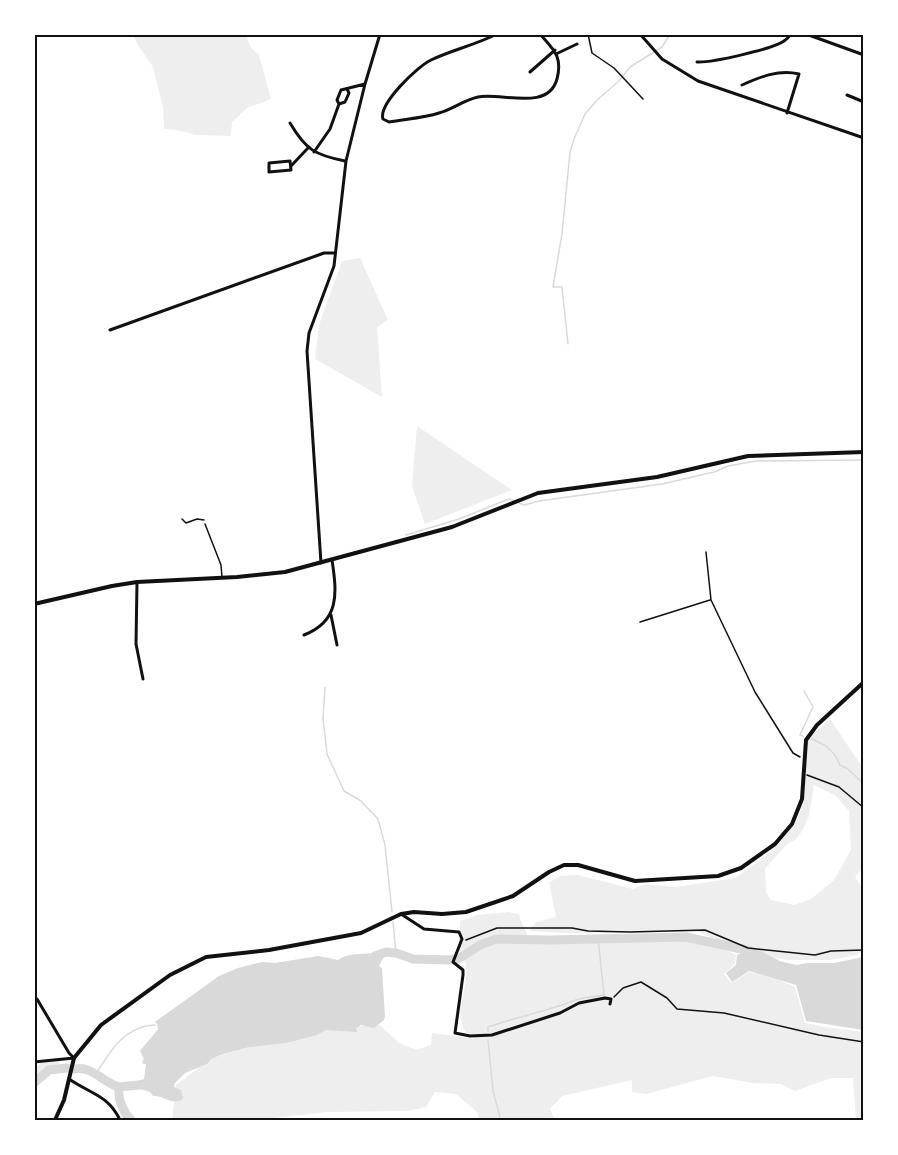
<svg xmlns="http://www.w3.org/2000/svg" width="898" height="1155" font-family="Poppins,sans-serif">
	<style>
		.green { fill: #eee; fill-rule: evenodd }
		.water { fill: #d9d9d9 }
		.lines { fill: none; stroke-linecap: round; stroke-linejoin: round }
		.stream { stroke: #d9d9d9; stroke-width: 1.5 }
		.river { stroke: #d9d9d9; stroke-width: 9 }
		.path { stroke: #111; stroke-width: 1.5 }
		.service { stroke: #111; stroke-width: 1.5 }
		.minor { stroke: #111; stroke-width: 3 }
		.tertiary { stroke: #111; stroke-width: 4 }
		.secondary { stroke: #111; stroke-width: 4 }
		.neatline { fill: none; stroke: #111; stroke-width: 2 }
	</style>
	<rect width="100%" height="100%" fill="#fff"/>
	<path class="green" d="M133 35H246L251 48 259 55 271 99 247 108 232 122 231 136 196 135 178 130 164 129 163 107 153 67 138 45Z
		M360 258 388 320 377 327 382 397 315 359 319 325 342 261Z
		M417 426 512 490 425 524 412 486Z
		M830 719 863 768V868L855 877 863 889 861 933 863 920V953H859L858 955 830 960H788L765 956 732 947 699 932 564 933 529 931 536 922 556 917 549 883 560 876 578 875 633 889 646 884 676 887 735 878 772 851 796 822 804 802 806 740ZM814 785 836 796 849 811 851 850 834 880 811 899 794 905 771 900 766 892 765 869 786 845 796 839 802 831 809 816Z
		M508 912 519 914C521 924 527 932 531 942L592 936 633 941 660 937H701L736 955 735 964 724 974 731 983 749 972 774 978 795 987 805 1023 831 1028 863 1032V1120H856L853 1078H831L795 1091 781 1084 753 1083 713 1076 646 1094 632 1092V1080L562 1096 550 1109 555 1120H479L477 1112 456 1094 435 1092 426 1107 407 1111 327 1112 257 1120H172L176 1085 212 1058 270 1040 325 1028 380 1025 399 1043 416 1050 431 1045 432 1033 475 1039C472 1036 466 1033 464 1029 451 1007 479 972 459 950L460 921 478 915Z
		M45 1060H61L51 1074 35 1084V1068Z"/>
	<path class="water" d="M381 951 386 952 379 966 382 968 385 1017 384 1020 374 1028 361 1025 356 1028 357 1032 326 1030 317 1035 286 1043 249 1047 223 1054 211 1059 207 1064 185 1073 175 1083 174 1087 181 1090 183 1099C171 1106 164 1095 153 1096L150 1092 128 1085V1082H135L144 1079 146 1064H143L142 1061 144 1059 140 1051 158 1029 157 1024 155 1022 219 976 238 968 262 962 275 963 318 956 338 960C351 951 366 956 381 951Z
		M742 953 797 965 806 963H834L863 957V1030L806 1021 796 985 749 971 732 982 726 973 736 965 737 955Z"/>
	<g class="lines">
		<path class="stream" d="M568 344 562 287H553L562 234 570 152 574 139 585 114 597 100 618 82 630 67 662 47 670 34
			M519 503 524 505 539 501 662 484 714 472 728 466 756 461 864 460
			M406 535 459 519 509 499 515 501
			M325 687 323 719 327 754 344 791 361 801 378 819 385 845 392 912
			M803 736 800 735 813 707 804 691
			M812 739 826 746 835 755 840 765 848 769 864 784
			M393 922 396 953
			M488 1031V1027C517 1017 547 1011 576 1000 584 997 595 997 604 995L598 938
			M488 1040 493 1091 500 1117
			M96 1074C110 1051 125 1026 155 1025"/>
		<path class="river" d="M375 956 386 952 396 953 413 959 450 960 460 958 480 945 496 939 550 940 686 937 751 951 776 964
			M75 1069C90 1065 102 1081 116 1086 122 1088 133 1085 140 1085
			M34 1083 49 1070 67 1068
			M120 1087C116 1098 124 1113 131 1120"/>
		<path class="path" d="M182 519 186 523 197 519 204 520
			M706 552 711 600 755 692 793 753 800 757
			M640 622 710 600
			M807 775 839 787 864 808
			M466 940 497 928H572L588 931 630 932 705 930 748 948 815 955 831 951 864 950
			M614 997 623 988 641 982 667 998 677 1009 724 1013 819 1035 864 1042"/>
		<path class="service" d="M588 34 592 53 614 68 643 99
			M205 524 221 565 222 577"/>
		<path class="minor" d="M497 34C475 45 452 50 431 60 418 66 378 104 383 119L389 122C406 119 424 118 439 113 453 109 464 100 478 97 500 92 548 112 557 79 563 56 553 49 540 34
			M640 34 662 59 698 81 864 138
			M806 34 864 55
			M556 54 577 44
			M697 62C711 63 773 49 784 41 787 39 789 37 791 34
			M530 72 555 50
			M742 85C760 77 779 69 799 74L787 113
			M847 95 864 102
			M339 104 345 102 349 93 347 89
			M290 123C306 150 315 155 345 161
			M314 152 330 129 339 104 337 100 341 90 365 84
			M290 161 291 170 269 172V163Z
			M291 166 308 148
			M110 330 324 253H335
			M321 563 307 351 309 333 334 266 346 161 365 84 380 34
			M137 582 136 644 143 679
			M331 615 337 645
			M304 635C340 621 337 593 332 560
			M401 914 424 929 459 932 462 939 453 962 463 970V975L455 1033 470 1036 492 1035 560 1013 579 1003 605 998 611 999 610 1004
			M37 999 69 1053 74 1058
			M34 1062 74 1058
			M69 1079C91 1094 108 1095 120 1120"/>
		<path class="tertiary" d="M55 1120 64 1100 74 1058 101 1025 170 975 206 957 269 950 361 933 401 914 414 912 442 914 466 912 513 896 549 872 564 865H578L635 881 718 876 741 868 775 844 792 824 802 799 806 740 817 725 864 682"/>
		<path class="secondary" d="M34 604 112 586 137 582 237 577 285 572 452 527 538 493 657 477 748 456 864 452"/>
	</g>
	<rect width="898" height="1155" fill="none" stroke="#ffffff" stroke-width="72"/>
	<rect x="36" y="36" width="826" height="1083" class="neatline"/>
</svg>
